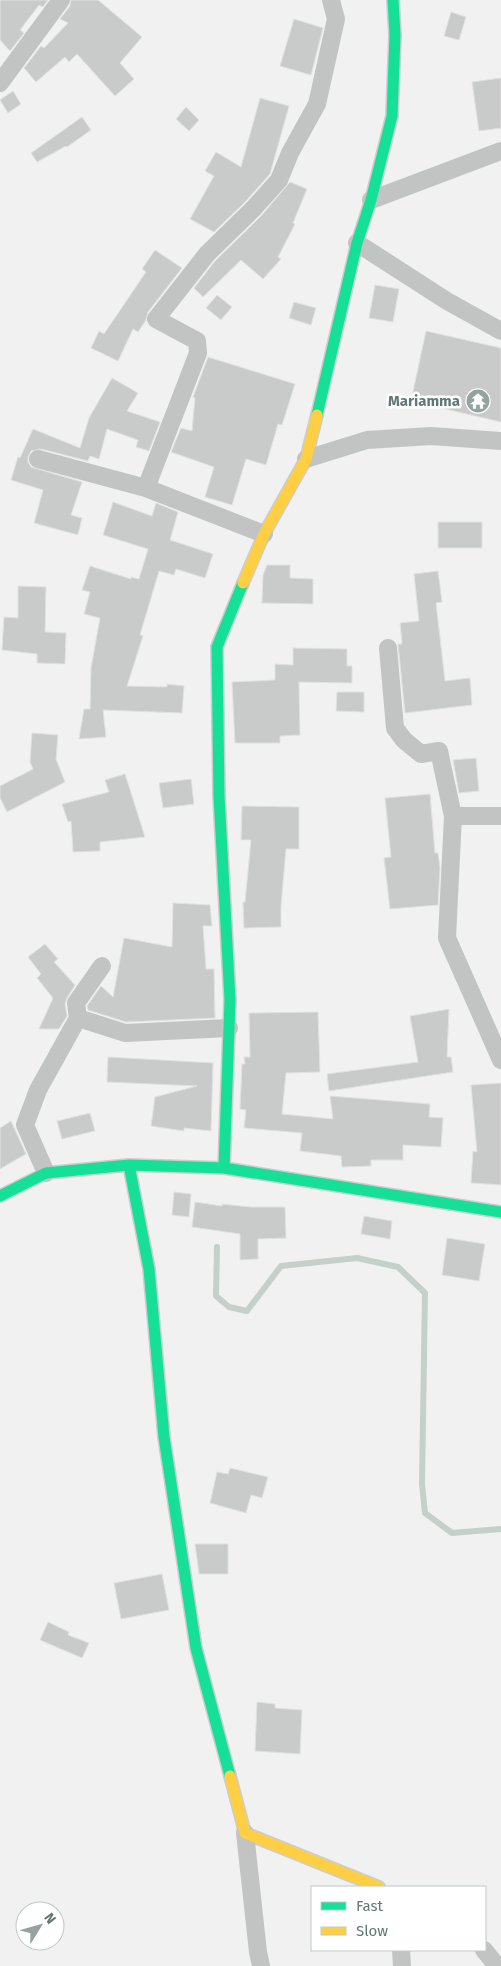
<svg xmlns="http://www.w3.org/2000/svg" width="501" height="1966" font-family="'Fira Sans',sans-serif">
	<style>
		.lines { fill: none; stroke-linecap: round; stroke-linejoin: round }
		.stream { stroke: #c4d0ca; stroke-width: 6 }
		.building { fill: #c9caca; stroke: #e2e1e1 }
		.fast-casing { stroke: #cccdcd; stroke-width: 14 }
		.slow-casing { stroke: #cccdcd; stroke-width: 14 }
		.street { stroke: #c2c3c3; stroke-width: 18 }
		.fast { stroke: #16e098; stroke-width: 11 }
		.slow { stroke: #ffcf43; stroke-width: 11 }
		.labels { text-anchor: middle; stroke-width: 5; stroke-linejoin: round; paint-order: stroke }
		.poi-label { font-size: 15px; font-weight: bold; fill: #617974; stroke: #fff; text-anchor: end }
	</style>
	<rect width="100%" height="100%" fill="#f2f1f1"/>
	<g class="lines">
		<path class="stream" d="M217 1247 216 1296 229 1307 247 1311 281 1266 357 1258 398 1267 425 1293 422 1484 425 1513 452 1533 501 1529"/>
	</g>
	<path class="building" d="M0 0H48L43 7 39 5 20 30 24 33 10 51 0 40Z
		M71 0H98L142 37 120 63 134 79 115 96 77 54 69 62 65 57 36 82 24 68 41 46 44 48 68 23 60 19 70 6Z
		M451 12 466 17 459 40 444 36Z
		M294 19 323 28 311 75 280 66Z
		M501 78V128L479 131 472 82Z
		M13 91 21 104 8 113 0 100Z
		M260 98 289 106 270 174 245 202 214 232 190 219 214 176 205 171 216 152 241 167Z
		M186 107 199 120 189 131 176 119Z
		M82 117 91 130 67 147 66 146 37 162 31 153Z
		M290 182 307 189 293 223 295 224 278 257 281 259 263 279 241 260 203 297 194 288 215 261 261 216Z
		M155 250 182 268 148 312 146 320 138 332 133 329 118 361 91 348 99 331 104 334 146 272 142 269Z
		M375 285 399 289 393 322 369 318Z
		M217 295 232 307 221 320 206 308Z
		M294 302 316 308 311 325 289 318Z
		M426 331 501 348V422L411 401Z
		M208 357 295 384 282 425 278 424 266 465 246 459 232 505 205 497 214 467 171 452 181 428 192 431 195 398 193 397Z
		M112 378 138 393 127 411 160 422 149 451 136 447 138 440 107 429 99 459 90 456 88 461 41 449 31 451 28 457V462L31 467 82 482 71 515 82 518 78 535 34 523 43 490 11 480 18 457 20 458 33 429 80 448 89 418Z
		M113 502 152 516 156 503 178 512 170 540 213 554 205 578 176 569 174 575 159 571 140 635 143 636 127 686 167 687V684L184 686 182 713 103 710 106 737 79 739 84 709H90L91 668 100 618 84 614 90 592 82 590 90 566 131 579V577L139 579 148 549 103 535Z
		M438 522H482V548H438Z
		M267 565H290V578L313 579V604L262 603 263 575Z
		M438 571 442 602 436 603 445 681 470 678 472 705 405 713 398 644H402L400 623 419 621 414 574Z
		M18 586 46 587 45 632 66 633 65 664 37 663V654L2 650 4 617 18 618Z
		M293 648 347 649V666H352V683L299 682 300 735 280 736V743H235L232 682 275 680V664L293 665Z
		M337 692H364V712L336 711Z
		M32 733 58 735 56 759 65 782 7 812 0 798V786L33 769 30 762Z
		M476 758 479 791 459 793 453 760Z
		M125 774 145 837 100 842V851L73 852 71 821 68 822 62 804 109 792 105 780Z
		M191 779 194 804 163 808 159 783Z
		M430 794 435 853H438L440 868 438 905 390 909 384 858 391 857 385 798Z
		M242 806 299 807V849H286L281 906V927L244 928 243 902H245L251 840H241Z
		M173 903 210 905 212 926H203L206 969H214L215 1018 126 1022 88 1010 87 1006 101 986 113 997 124 938 172 947Z
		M45 944 58 959 54 962 75 985 67 998 65 1004 67 1016 59 1029H39L53 998 37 978 41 974 28 957Z
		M449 1009 447 1057H451L453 1072 329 1091 327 1074 418 1062 410 1016Z
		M318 1012 320 1072 286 1073 282 1114 333 1119 330 1096 430 1104 429 1117 443 1118 441 1147 403 1145V1160H371V1166L342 1167 341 1156 300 1151 302 1133 244 1128 246 1110 240 1109 242 1064H245L244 1057H250L249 1013Z
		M108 1057 213 1063 211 1131 184 1128V1131L151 1126 155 1097 197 1086 107 1082Z
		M501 1083V1185L471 1183 473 1151 477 1152 471 1085Z
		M90 1113 95 1131 62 1139 57 1121Z
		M11 1121 26 1154 0 1169V1128Z
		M174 1192 191 1194 189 1217 172 1215Z
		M195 1202 222 1206V1204L250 1207H285L286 1238 258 1239V1259L240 1260V1234L192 1227Z
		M364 1216 392 1221 390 1239 361 1234Z
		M447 1238 485 1244 479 1281 442 1275Z
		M230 1468 268 1477 262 1498 251 1495 246 1513 210 1503 217 1472 228 1474Z
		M195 1544H228V1574H199Z
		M162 1574 169 1610 121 1619 114 1583Z
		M48 1622 69 1632 68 1635 89 1643 82 1658 40 1640Z
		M257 1702 275 1704V1708L302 1710 300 1754 255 1751Z"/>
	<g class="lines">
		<defs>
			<path id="fast" d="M317 415 357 243 371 200 392 116 395 35 393 0
				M129 1165 149 1269 164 1437 196 1648 230 1776
				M224 1168 230 1000 219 796 217 647 243 583
				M0 1196 46 1173 129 1165 224 1168 501 1212"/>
			<path id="slow" d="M243 583 264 534 306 459 317 415
				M230 1776 245 1833 379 1887"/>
		</defs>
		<use href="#fast" class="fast-casing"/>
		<use href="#slow" class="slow-casing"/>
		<path class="street" d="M0 83 61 0
			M371 200 501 151
			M357 243 447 301 501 331
			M38 459 146 488 264 534
			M306 459 367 440 431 436 501 441
			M146 488 198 353 197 341 156 319 207 254 253 209 279 180 290 153 317 104 336 19 331 0
			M388 648 395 728 404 740 421 754 439 751 453 816
			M501 816H453L447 938 501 1060
			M78 1018 125 1033 229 1028
			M46 1173 25 1125 38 1090 78 1018 76 1003 102 966
			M245 1833 258 1952 261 1966
			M401 1950 402 1966
			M484 1950 497 1966"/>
		<use href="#fast" class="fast"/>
		<use href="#slow" class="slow"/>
	</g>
	<defs>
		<symbol id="temple-disc" viewBox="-11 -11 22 22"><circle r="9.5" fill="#94a3a0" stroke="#fff"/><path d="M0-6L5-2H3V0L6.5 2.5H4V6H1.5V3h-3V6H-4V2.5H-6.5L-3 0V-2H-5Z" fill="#fff"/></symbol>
	</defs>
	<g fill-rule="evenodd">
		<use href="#temple-disc" x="464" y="387" width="28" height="28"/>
	</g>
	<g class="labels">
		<g class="poi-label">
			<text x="460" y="406">Mariamma</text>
		</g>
	</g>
	<rect x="311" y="1886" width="175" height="65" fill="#ffffff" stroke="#c0c9c7"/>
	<rect x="321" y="1902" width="25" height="8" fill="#16e098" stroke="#c0c9c7"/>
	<text x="356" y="1911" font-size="15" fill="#617974">Fast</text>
	<rect x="321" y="1927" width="25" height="8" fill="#ffcf43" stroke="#c0c9c7"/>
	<text x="356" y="1936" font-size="15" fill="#617974">Slow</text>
	<g transform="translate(40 1926) rotate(53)"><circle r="24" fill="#ffffff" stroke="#c0c9c7"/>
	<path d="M0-4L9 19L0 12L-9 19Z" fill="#94a3a0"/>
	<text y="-8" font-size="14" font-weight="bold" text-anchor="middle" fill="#617974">N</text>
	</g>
</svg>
